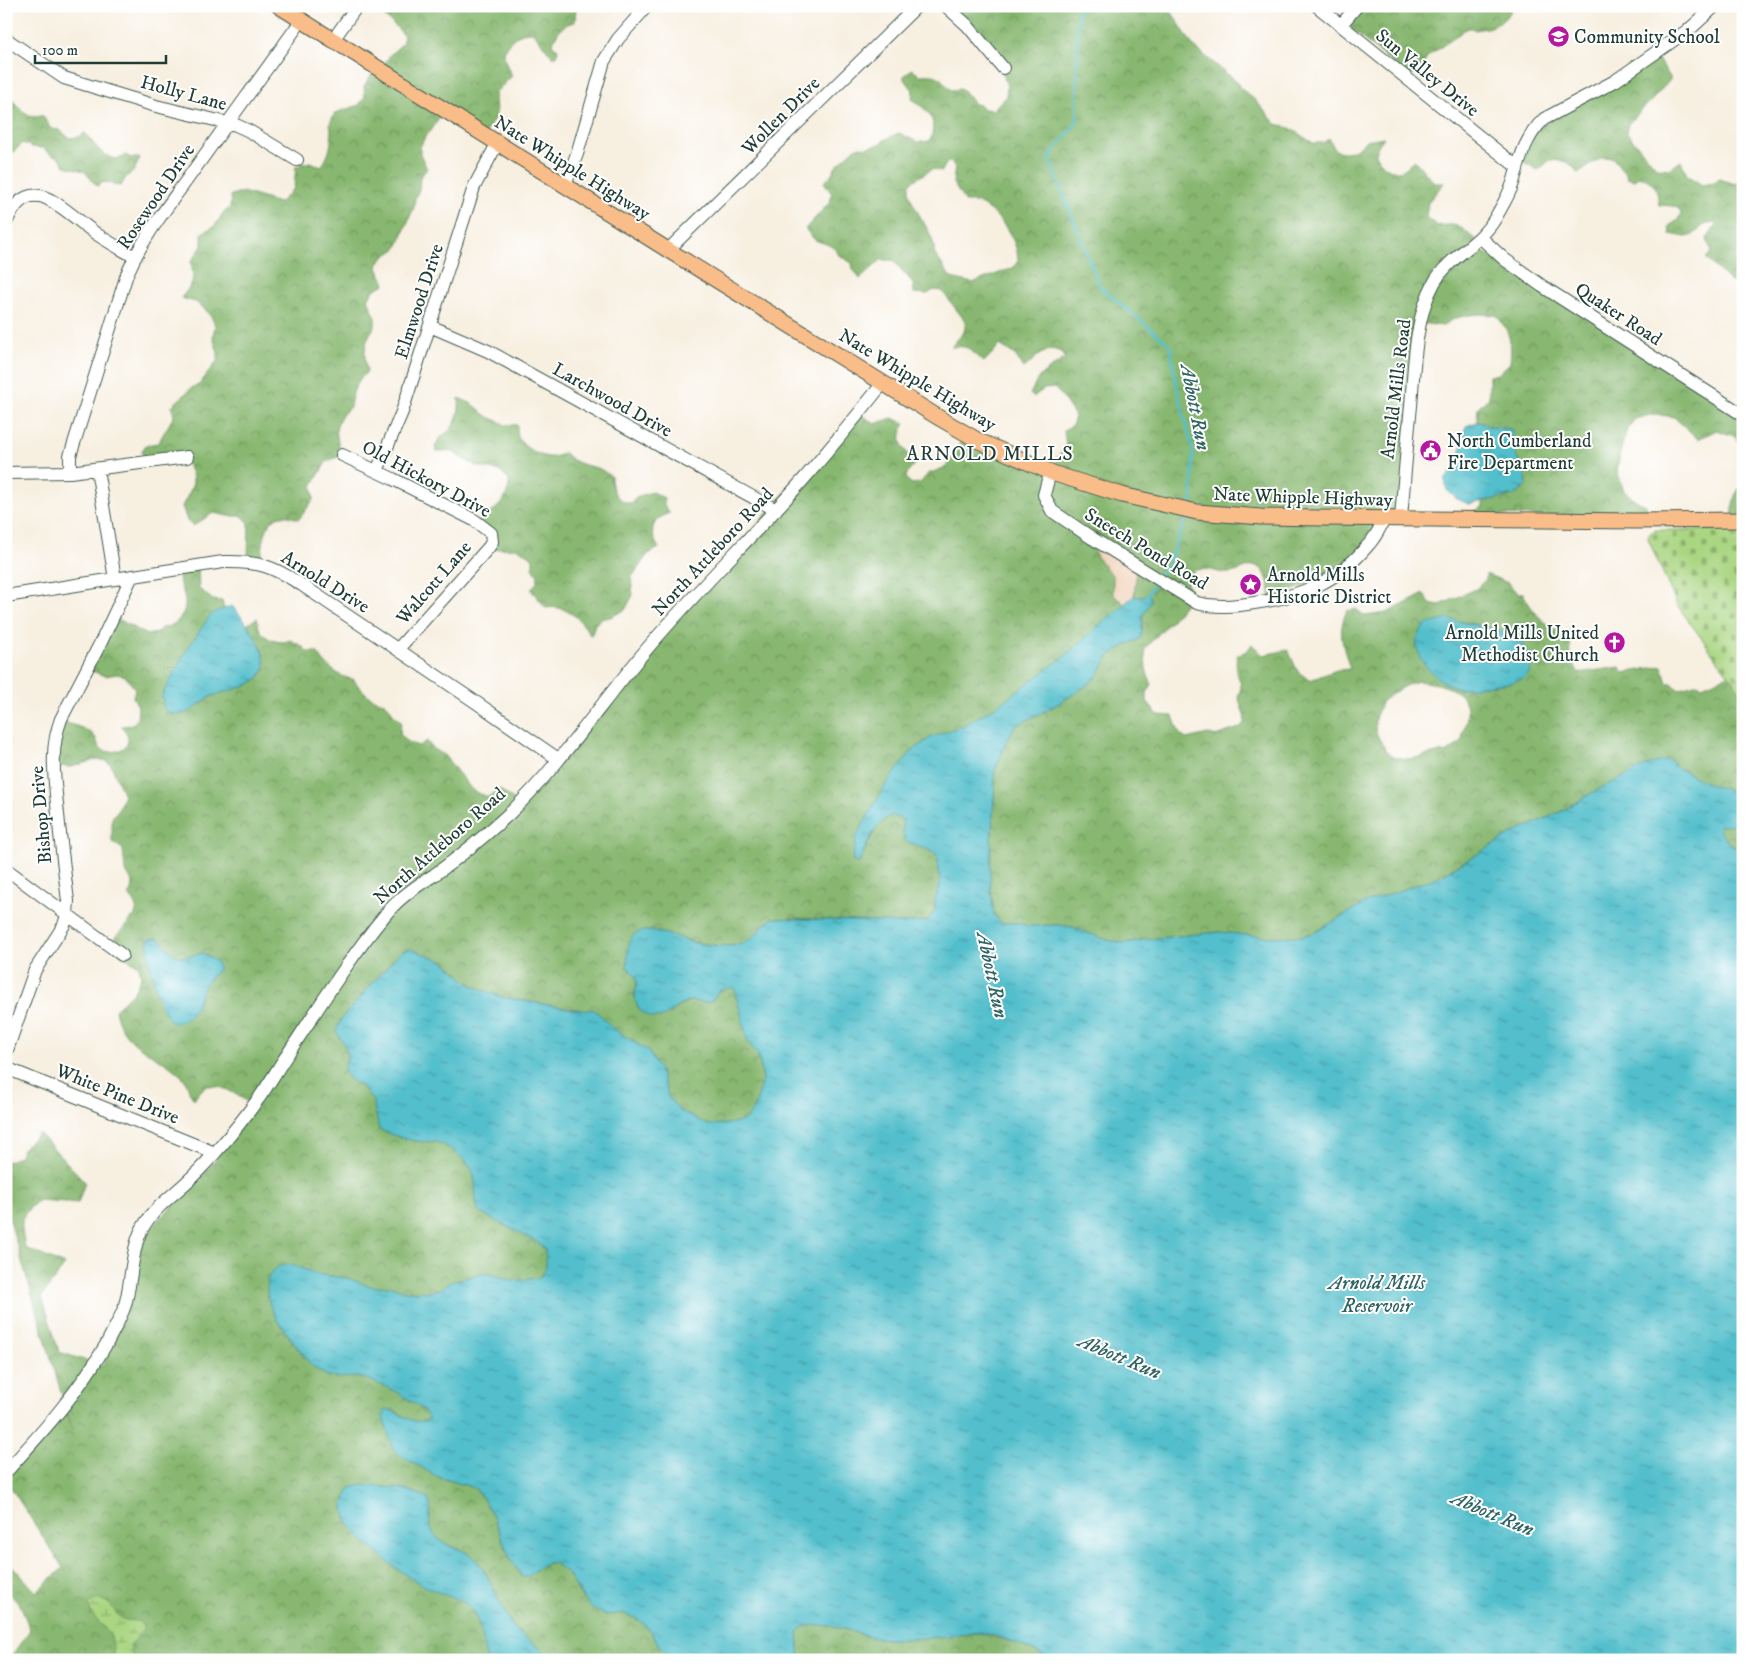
<svg xmlns="http://www.w3.org/2000/svg" width="1749" height="1666" font-family="'IM FELL DW Pica',serif">
	<style>
		.built { fill: #f1d5bd }
		.forest { fill: url(#forest-crowns); stroke: #537a52; fill-rule: evenodd }
		.wetland { fill: url(#wetland-marsh); stroke: #648a5b }
		.cemetery { fill: url(#cemetery-stones); stroke: #648a5b }
		.water { fill: url(#water-ripples); stroke: #397e80 }
		.lines { fill: none; stroke-linecap: round; stroke-linejoin: round }
		.stream { stroke: #53bfcc; stroke-width: 2.5 }
		.minor-casing { stroke: #3f584e; stroke-width: 14 }
		.major-casing { stroke: #3f584e; stroke-width: 17 }
		.minor { stroke: #fff; stroke-width: 12 }
		.major { stroke: #f9bd89; stroke-width: 15 }
		.labels { text-anchor: middle; stroke-width: 4; stroke-linejoin: round; paint-order: stroke }
		.poi-label { font-size: 19px; fill: #1f3d34; stroke: #fff; text-anchor: start }
		.street-label { font-size: 19px; fill: #1f3d34; stroke: #fff }
		.water-label { font-size: 20px; font-style: italic; fill: #2f6462; stroke: #fff }
		.neighbourhood-label { font-size: 20px; letter-spacing: 1px; fill: #1f3d34; stroke: #fff }
	</style>
	<defs>
		<pattern id="forest-crowns" width="20" height="18" patternUnits="userSpaceOnUse" patternTransform="scale(1.25)"><rect width="20" height="18" fill="#87b770"/><path d="M2 6a3 3 0 1 1 6 0M12 15a3 3 0 1 1 6 0" fill="none" stroke="#6e965d"/></pattern>
		<pattern id="wetland-marsh" width="20" height="14" patternUnits="userSpaceOnUse" patternTransform="scale(1.25)"><rect width="20" height="14" fill="#aad682"/><path d="M1 5h8M5 5V1M11 12h8M15 12V8" fill="none" stroke="#8aaf6b"/></pattern>
		<pattern id="cemetery-stones" width="16" height="16" patternUnits="userSpaceOnUse" patternTransform="scale(1.25)"><rect width="16" height="16" fill="#aad682"/><path d="M2 7V4a2 2 0 0 1 4 0v3zM10 15v-3a2 2 0 0 1 4 0v3z" fill="#8aaf6b"/></pattern>
		<pattern id="water-ripples" width="26" height="14" patternUnits="userSpaceOnUse" patternTransform="scale(1.25)"><rect width="26" height="14" fill="#53bfcc"/><path d="M2 4q2-2 4 0t4 0M15 11q2-2 4 0t4 0" fill="none" stroke="#449ca6"/></pattern>
	</defs>
	<rect width="100%" height="100%" fill="#fff"/>
	<filter id="ink" filterUnits="userSpaceOnUse"><feTurbulence type="fractalNoise" baseFrequency=".02" numOctaves="2"/><feDisplacementMap in="SourceGraphic" scale="10" xChannelSelector="R" yChannelSelector="G"/><feConvolveMatrix kernelMatrix="1 2 1 2 8 2 1 2 1" color-interpolation-filters="sRGB"/></filter>
	<filter id="wash" filterUnits="userSpaceOnUse"><feTurbulence type="fractalNoise" baseFrequency=".0096" numOctaves="4" result="noise"/><feDisplacementMap in="SourceGraphic" scale="20" xChannelSelector="R" yChannelSelector="G"/><feGaussianBlur stdDeviation="1.12" result="paint"/><feColorMatrix in="noise" values="0 0 0 0 0 0 0 0 0 0 0 0 0 0 0 0 0 1.4 0 .05"/><feComposite in="paint" operator="in"/></filter>
	<g filter="url(#wash)">
		<rect width="100%" height="100%" fill="#f7efe0"/>
		<path class="built" d="M1080 529 1135 565 1136 578 1134 596 1124 605 1113 594V576L1099 560Z"/>
		<path class="forest" d="M374 6H398C407 16 416 15 425 6H576L575 22C561 24 557 33 552 45L558 49 557 56H552L533 32C523 32 519 33 512 40 498 52 506 63 512 76L495 93 496 115 484 136 442 113 431 131 426 135 420 147V154L427 169 420 177 419 190 415 198 414 207 397 248 385 256 377 265 385 284 375 289 368 299 375 316V327C364 339 363 356 367 372 356 380 352 394 350 407 334 422 335 427 339 447L348 453 327 461 312 486 314 499 299 519C295 519 292 516 288 516 264 512 263 545 261 561L248 557 249 523 242 516H228L213 513 193 526 187 521 182 506C196 481 197 481 183 456L146 459 141 452 146 445 158 443 174 416 172 406 193 387 199 385 218 360V353L213 337 215 325 210 314 196 302 181 298C193 283 195 282 191 262L202 246V233L215 226 223 213 230 208 231 195 243 192 279 203 294 188 296 166 310 162 321 167C331 154 333 139 330 123L335 113 359 105 365 97 364 86 376 68H381L391 54 402 44 404 36C395 24 384 17 374 6Z
			M945 6H1168L1193 46 1238 83 1239 87 1255 100 1276 124 1290 128 1313 143H1323L1329 138 1335 150C1347 155 1358 150 1366 140L1384 137C1382 141 1377 146 1376 151 1375 160 1389 172 1398 171 1405 171 1409 165 1414 160L1432 180 1436 183H1444L1428 202 1426 217 1437 226C1461 223 1458 226 1476 240L1472 246 1571 301 1743 411V448L1736 437 1717 430 1698 439 1674 417 1654 414 1635 419 1627 429 1620 453 1617 471 1624 491 1637 501 1646 505 1647 517 1467 515 1483 507V501L1515 495 1524 470 1515 454 1512 430C1503 427 1503 429 1494 427 1488 426 1484 423 1477 422L1478 407 1489 398V376L1498 374 1510 363C1512 341 1510 332 1496 315 1479 313 1456 314 1443 326L1421 323 1405 516 1384 517 1361 554 1334 575 1271 598C1269 588 1268 565 1253 566 1246 567 1238 572 1230 573 1218 574 1211 567 1195 570L1187 582 1191 596 1170 622 1145 648C1145 659 1145 674 1152 684L1147 693V701L1158 715 1173 716 1179 733 1186 739 1208 734 1216 736 1239 728 1245 722 1244 715 1238 696C1244 684 1239 683 1237 672 1236 666 1236 661 1237 655L1247 651 1252 644 1263 655 1288 650 1298 672 1310 680 1337 670 1350 669C1344 648 1336 633 1347 611L1356 609 1365 616 1387 613 1424 594 1430 604 1438 606 1476 589 1486 579V574L1508 583 1517 593H1523C1530 609 1554 640 1573 629 1567 642 1571 660 1578 673L1620 667 1623 673 1662 666 1667 683H1672L1678 689 1698 683 1702 686 1729 675 1743 679V795L1709 784 1672 765 1595 791 1562 811 1514 833 1438 877 1365 903 1314 933 1302 936 1266 937 1219 932 1148 939 1124 943 1107 940 1072 927 1059 925 1028 926 1018 923H1001L994 915 990 884 991 845 995 784 994 773 1006 743 1015 726 1051 708 1079 691 1096 678 1108 657 1120 648 1141 638 1143 615 1151 601 1140 597 1134 596 1136 578 1135 565 1081 530 1099 560 1113 576V594L1124 604V606L1105 620 1065 656 997 706 966 724 930 738 912 751 858 864C868 846 873 825 892 815L902 820 904 830 905 841 934 852 938 858 940 886 935 899V911L927 921 904 923 791 918 764 923C760 928 757 935 752 939 732 956 674 937 651 930L634 972 638 981 634 996 670 1014C676 1009 684 1001 692 1001 701 1002 703 1004 712 1001L718 991 734 986 748 1042 757 1053 761 1067 763 1080 756 1103 748 1118 738 1123 708 1125 679 1110 669 1098 660 1071 648 1051 614 1029 595 1010 573 1009 501 997 471 985 445 962 411 949 336 1031 345 1046 348 1055 344 1070 348 1078 361 1086 373 1101 379 1129C391 1135 403 1139 416 1141 423 1142 429 1141 436 1142 447 1144 467 1160 472 1170 478 1184 473 1198 479 1212L537 1242 545 1249 546 1267 543 1274 538 1278 514 1281 485 1273 451 1282 441 1288 429 1292 405 1291 391 1286 373 1287 347 1278 321 1275 288 1264 277 1320C290 1337 307 1367 326 1375 337 1379 346 1376 357 1377 375 1378 423 1402 429 1419 416 1426 403 1416 392 1409L438 1477 475 1488 482 1497 493 1516 509 1556 527 1577C550 1556 559 1559 575 1585 577 1589 580 1595 583 1599 589 1605 599 1610 606 1615L623 1613 639 1620 650 1630 659 1646 677 1660H553C548 1655 544 1651 538 1647 529 1640 519 1635 512 1625 498 1605 493 1580 477 1561 465 1546 445 1550 433 1533 424 1520 436 1511 427 1497L403 1489 363 1485 345 1497 344 1510 348 1524 469 1606C481 1622 484 1640 486 1660H6L12 1655 30 1630 21 1606 6 1590V1559L36 1592 63 1568 6 1480V1475L65 1408 72 1429 6 1208V1162L19 1157 24 1147 39 1133 85 1182 78 1203 39 1200C17 1218 21 1221 25 1248L65 1265 42 1296 59 1352 103 1366 125 1315 142 1244C154 1219 177 1203 196 1183 217 1160 235 1132 255 1107 239 1097 225 1084 205 1086L194 1099C188 1094 189 1085 184 1079 160 1052 123 1051 115 1010L135 990 141 977 139 966 121 955 109 944 135 915C139 905 134 901 128 894L132 891 133 883 125 870 123 849 112 842V818L118 810 124 795 111 765 105 760H95L71 767 55 766 59 721C69 724 89 728 95 737 98 742 97 747 103 750 110 754 128 751 128 740 129 735 124 730 122 726L131 725 137 720 138 706 133 697 135 689 125 676 117 674 105 676 84 668 113 616 147 635 156 633 161 628C178 627 189 611 184 595 183 591 180 587 180 584 179 579 179 573 179 568L198 566 199 589 213 600 222 601 224 609 162 695 164 709C184 723 193 705 211 697 223 692 236 688 249 684L259 645 248 624 257 618C258 622 258 627 260 630 266 640 281 645 290 640L302 646 307 652H317C324 664 339 678 353 679 359 687 365 694 374 699 379 701 384 701 388 706 394 713 392 716 401 721L400 734 409 743 419 746 427 741 433 749 443 754 473 791 488 797 499 789 516 802 856 411 875 424 892 418 905 423C895 445 904 445 914 464L906 476 907 480 912 484 920 483 928 474 946 467 951 461 958 447 968 434 1053 470 1058 457 1066 445 1064 431 1073 424 1075 416 1061 395 1054 388 1044 389 1033 397 1030 394 1039 377 1065 358 1062 352 1052 349 1040 354 1024 368 1015 355 1000 345 984 362C968 351 974 345 951 347L964 332 966 322 942 291 934 290 927 294 914 293 913 283 893 260H881L860 279 853 269 852 263 839 255 832 246 815 240 805 229 830 202 832 194 824 182 829 178 837 165 857 147C881 149 879 140 899 133L918 142 930 141C938 119 929 111 912 99L913 90 903 77 911 69 920 75C941 74 937 76 951 90L962 89 974 104 981 105 984 109 993 110 1006 96 1007 87 1001 66ZM947 162H951L955 167 953 183 965 202C970 202 976 201 980 204 999 214 1018 239 1018 261L1013 268 973 283 951 278 934 253C937 234 910 208 909 190 909 187 910 184 911 182L932 169 942 171ZM1460 621 1500 630 1510 683 1459 689 1440 680ZM1418 681C1442 684 1474 689 1466 722 1464 729 1462 734 1462 741L1448 752 1436 753 1410 759 1392 757C1382 744 1370 731 1377 713 1379 709 1381 707 1381 702 1393 693 1403 685 1418 681ZM158 938C178 958 174 960 203 953L218 970 205 984 196 1007Z
			M1353 6H1508L1511 11C1499 26 1493 27 1475 30L1472 28H1467L1427 57 1425 62 1410 78 1343 22Z
			M1653 52 1670 77V80L1651 101 1628 124 1626 132 1657 168 1670 169 1681 161 1687 175 1702 185 1712 183 1719 179 1736 184 1743 179V288L1736 283 1729 281 1706 258 1712 252 1707 239 1716 225 1714 223 1704 225 1693 235 1686 237 1670 234 1669 226 1678 220 1681 213 1678 208 1673 206 1659 205C1657 188 1657 184 1640 176L1634 180 1627 178 1626 174 1612 157 1601 158 1578 173C1568 160 1566 161 1550 160L1538 170 1518 159 1528 135Z
			M6 94 23 111 31 116H43L51 129 60 130 69 138 79 137 85 133C94 144 110 168 126 155L131 158H140L134 171 126 177 121 186 104 182 97 186 84 171 65 166 60 158 49 153 43 148 32 147 23 143 11 154 6 149Z
			M459 398C463 400 466 401 470 403 477 406 481 412 487 416 493 420 499 420 505 425H517C517 428 517 433 518 437 522 447 543 459 554 457 558 456 562 454 565 453 576 466 586 464 600 469 604 471 607 474 611 476 611 490 617 503 632 503L636 497 652 492 664 498V505L670 513C651 519 648 532 659 548L648 554 631 578 633 595 625 610 610 617 601 619 595 624 592 634 590 635C581 619 566 604 546 608L531 590 537 582 538 576 533 568V559L529 555 518 548 486 549 488 539 478 521C494 511 510 501 509 480L499 471 476 466 458 456 453 452 436 451 435 447C440 434 443 437 451 429 458 420 460 408 459 398Z
			M1743 485V518L1733 517C1733 503 1732 495 1743 485Z
			M1743 824V854L1727 841 1719 830V825Z
			M828 1625 851 1631 864 1636 886 1639H910L980 1633 1015 1643 1053 1660H800L798 1633C803 1622 818 1625 828 1625Z"/>
		<path class="wetland" d="M98 1599C116 1603 111 1612 123 1619 130 1622 137 1619 143 1624V1629L130 1646 133 1660H113C113 1651 114 1639 108 1632 99 1620 94 1622 89 1606L92 1601Z"/>
		<path class="cemetery" d="M1655 530H1743V692H1741L1677 605 1648 539 1649 534Z"/>
		<path class="water" d="M1477 422C1484 423 1488 426 1494 427 1503 429 1503 427 1512 430L1515 454 1524 470 1527 484 1522 490 1515 495 1469 504 1457 499 1447 490 1445 480 1460 460 1462 438 1466 426Z
			M1149 594 1151 601 1143 615 1141 638 1120 648 1108 657 1096 678 1079 691 1051 708 1015 726 1006 743 994 773 995 784 991 845 990 884 994 915 1001 923H1018L1028 926 1059 925 1072 927 1107 940 1124 943 1148 939 1219 932 1266 937 1302 936 1314 933 1365 903 1438 877 1514 833 1562 811 1595 791 1650 764 1669 760 1674 763 1672 765 1709 784 1743 795V824L1720 825 1719 830 1727 841 1743 854V1660H1053C1032 1650 1004 1636 981 1633 971 1632 960 1635 950 1636 922 1638 894 1642 866 1636 861 1635 856 1632 851 1631 840 1627 803 1619 798 1633L800 1660H677L659 1646 650 1630 639 1620 623 1613 606 1615 592 1609 583 1598 568 1574 557 1565 551 1562 542 1565 527 1577H522L509 1556 493 1516 482 1497 475 1488 438 1477 401 1456 393 1449 383 1417 384 1409C399 1410 414 1428 429 1419L423 1409 397 1392 372 1381 358 1377 338 1378 326 1375 312 1366 277 1320 269 1303 267 1292 268 1278 273 1270 278 1267 288 1264 321 1275 347 1278 373 1287 391 1286 405 1291 429 1292 441 1288 451 1282 485 1273 514 1281 538 1278 543 1274 546 1267 545 1249 537 1242 479 1212C473 1198 478 1184 472 1170 467 1160 447 1144 436 1142 429 1141 423 1142 416 1141 403 1139 391 1135 379 1129L373 1101 361 1086 348 1078 344 1070 348 1055 345 1046 336 1031 341 1019 401 951 411 949 438 959 445 962 471 985 501 997 573 1009 595 1010 614 1029 648 1051 660 1071 669 1098 679 1110 708 1125 738 1123 748 1118 756 1103 763 1080 761 1067 757 1053 748 1042 734 987 718 991 712 1001C700 1005 698 1000 690 1001 673 1004 668 1024 648 1016 643 1015 642 1012 639 1009 628 992 647 980 627 968 628 959 627 945 632 937 642 922 681 939 695 943 705 945 719 946 730 946 757 944 754 929 774 918L904 923 927 921 935 911V899L940 886 938 858 934 852 905 841C902 833 904 827 902 820L892 815C873 824 867 846 858 864L852 860 857 835 886 784 912 751 930 738 966 724 997 706 1065 656 1105 620 1124 606V604L1134 596 1140 597Z
			M232 606C243 618 270 651 264 669 256 690 224 689 208 698 201 703 193 711 185 713 177 716 170 713 164 709L162 695 188 648 209 617 215 612Z
			M1448 619 1509 633 1521 640 1532 659 1529 673 1525 678 1510 683 1458 689 1440 680 1427 668 1420 658 1416 641 1424 625Z
			M158 938C178 958 174 960 203 953L218 963V970C214 974 208 979 205 985 193 1005 199 1015 174 1024 159 1014 146 957 148 939Z
			M363 1485 403 1489 427 1497C436 1511 424 1520 433 1533 444 1550 465 1546 477 1561 493 1580 498 1605 512 1625 519 1635 529 1640 538 1647 544 1651 548 1655 553 1660H486C483 1639 481 1616 464 1602 451 1597 437 1592 424 1586 403 1575 347 1535 344 1510 343 1502 347 1495 350 1488Z"/>
		<g class="lines">
			<path class="stream" d="M1078 6 1077 122 1049 158 1100 287 1170 345 1178 393 1193 451 1192 497 1190 506
				M1161 575 1169 562 1187 516
				M1147 596 1156 581"/>
		</g>
	</g>
	<g filter="url(#ink)">
		<g class="lines">
			<defs>
				<path id="minor" d="M946 6 967 25 1003 68
					M1317 6 1517 167
					M1341 25 1357 6
					M6 39 64 78 156 106 236 125 249 131 297 160
					M333 40 357 6
					M565 185 577 154 604 61 618 39 647 6
					M6 222C13 208 22 193 40 196 56 199 83 225 98 235 110 243 123 250 135 257
					M1480 237 1504 259 1542 286 1743 415
					M668 250 917 6
					M430 326 488 351 776 510
					M342 455 393 479 474 520 491 533 492 542 489 547 398 649
					M97 469 115 579
					M377 471 402 412 474 187 497 144
					M70 472V456L127 274C144 235 167 208 191 174 228 123 264 72 301 21
					M1050 472 1044 495 1052 511 1092 538 1197 603C1216 608 1234 606 1254 603 1300 597 1338 582 1369 544 1376 537 1380 527 1385 518
					M6 473 70 472 187 457
					M1401 519C1404 481 1407 443 1411 406 1414 367 1415 317 1434 283 1449 256 1481 244 1496 217 1502 206 1509 195 1513 183 1520 159 1525 137 1544 119L1615 81 1691 28 1715 6
					M6 596 223 562C259 561 272 566 302 585L477 703 558 759
					M6 869 122 955
					M6 1053 35 970 64 925 67 915 68 901C64 869 60 837 57 804 54 775 50 748 61 719L102 640 132 576
					M6 1068 215 1153
					M6 1472C44 1430 78 1393 107 1343 113 1331 121 1318 125 1305 132 1281 131 1250 142 1229 153 1208 175 1194 191 1178 215 1155 236 1129 256 1102 266 1089 274 1075 283 1061 316 1012 347 961 385 915 399 898 415 887 434 875 461 856 487 834 511 812 562 763 605 697 652 643 700 587 753 536 802 481 830 449 857 416 883 383"/>
				<path id="major" d="M279 6 668 250 941 419 979 441 1055 474 1122 495 1197 512 1261 517 1322 518 1636 521 1743 520"/>
			</defs>
			<use href="#minor" class="minor-casing"/>
			<use href="#major" class="major-casing"/>
			<use href="#minor" class="minor"/>
			<use href="#major" class="major"/>
		</g>
	</g>
	<defs>
		<symbol id="school-disc" viewBox="-11 -11 22 22"><circle r="9.5" fill="#b5179e" stroke="#fff"/><path d="M0-5L7-2L0 1L-7-2ZM-4 1L0 2.5L4 1V4Q0 6-4 4Z" fill="#fff"/></symbol>
		<symbol id="civic-disc" viewBox="-11 -11 22 22"><circle r="9.5" fill="#b5179e" stroke="#fff"/><path d="M-.6-6.5H3V-4.5H.6V-3L4-1V1h2V6H-6V1h2V-1L-.6-3ZM-1.2 2.5V6h2.4V2.5Z" fill="#fff"/></symbol>
		<symbol id="sight-disc" viewBox="-11 -11 22 22"><circle r="9.5" fill="#b5179e" stroke="#fff"/><path d="M0-6L1.8-2.2L6-1.7L2.9 1.2L3.7 5.4L0 3.3L-3.7 5.4L-2.9 1.2L-6-1.7L-1.8-2.2Z" fill="#fff"/></symbol>
		<symbol id="church-disc" viewBox="-11 -11 22 22"><circle r="9.5" fill="#b5179e" stroke="#fff"/><path d="M-1.2-6h2.4v3.5h3.3v2.4h-3.3V6h-2.4V-.1h-3.3v-2.4h3.3Z" fill="#fff"/></symbol>
	</defs>
	<g fill-rule="evenodd">
		<use href="#school-disc" x="1546" y="24" width="25" height="25"/>
		<use href="#civic-disc" x="1418" y="438" width="25" height="25"/>
		<use href="#sight-disc" x="1238" y="572" width="25" height="25"/>
		<use href="#church-disc" x="1602" y="630" width="25" height="25"/>
	</g>
	<g class="labels">
		<g class="poi-label">
			<text x="1574" y="43">Community School</text>
			<text x="1447" y="447">North Cumberland<tspan x="1447" dy="22">Fire Department</tspan></text>
			<text x="1267" y="581">Arnold Mills<tspan x="1267" dy="22">Historic District</tspan></text>
			<text x="1599" y="639" text-anchor="end">Arnold Mills United<tspan x="1599" dy="22">Methodist Church</tspan></text>
		</g>
		<g class="street-label">
			<text transform="translate(1428 72) rotate(39)" y="7">Sun Valley Drive</text>
			<text transform="translate(184 92) rotate(15)" y="7">Holly Lane</text>
			<text transform="translate(780 115) rotate(-45)" y="7">Wollen Drive</text>
			<text transform="translate(573 167) rotate(32)" y="7">Nate Whipple Highway</text>
			<text transform="translate(155 196) rotate(-56)" y="7">Rosewood Drive</text>
			<text transform="translate(418 301) rotate(-72)" y="7">Elmwood Drive</text>
			<text transform="translate(1619 313) rotate(33)" y="7">Quaker Road</text>
			<text transform="translate(918 379) rotate(31)" y="7">Nate Whipple Highway</text>
			<text transform="translate(1395 389) rotate(-83)" y="7">Arnold Mills Road</text>
			<text transform="translate(613 399) rotate(29)" y="7">Larchwood Drive</text>
			<text transform="translate(427 478) rotate(28)" y="7">Old Hickory Drive</text>
			<text transform="translate(1303 496) rotate(2)" y="7">Nate Whipple Highway</text>
			<text transform="translate(1147 548) rotate(31)" y="7">Sneech Pond Road</text>
			<text transform="translate(712 551) rotate(-47)" y="7">North Attleboro Road</text>
			<text transform="translate(326 581) rotate(32)" y="7">Arnold Drive</text>
			<text transform="translate(433 582) rotate(-49)" y="7">Walcott Lane</text>
			<text transform="translate(40 815) rotate(-95)" y="7">Bishop Drive</text>
			<text transform="translate(439 845) rotate(-41)" y="7">North Attleboro Road</text>
			<text transform="translate(118 1093) rotate(22)" y="7">White Pine Drive</text>
		</g>
		<g class="water-label">
			<text transform="translate(1196 407) rotate(79)" y="7">Abbott Run</text>
			<text transform="translate(993 975) rotate(78)" y="7">Abbott Run</text>
			<text x="1377" y="1289">Arnold Mills<tspan x="1377" dy="23">Reservoir</tspan></text>
			<text transform="translate(1120 1356) rotate(23)" y="7">Abbott Run</text>
			<text transform="translate(1493 1513) rotate(23)" y="7">Abbott Run</text>
		</g>
		<g class="neighbourhood-label">
			<text x="990" y="460">ARNOLD MILLS</text>
		</g>
	</g>
	<rect width="1749" height="1666" fill="none" stroke="#fff" stroke-width="25"/>
	<path d="M35 55v8h131v-8" fill="none" stroke="#1f3d34" stroke-width="2.5"/>
	<text x="42" y="55" font-size="15" fill="#1f3d34" stroke="#ffffff" stroke-width="4" paint-order="stroke">100 m</text>
</svg>
